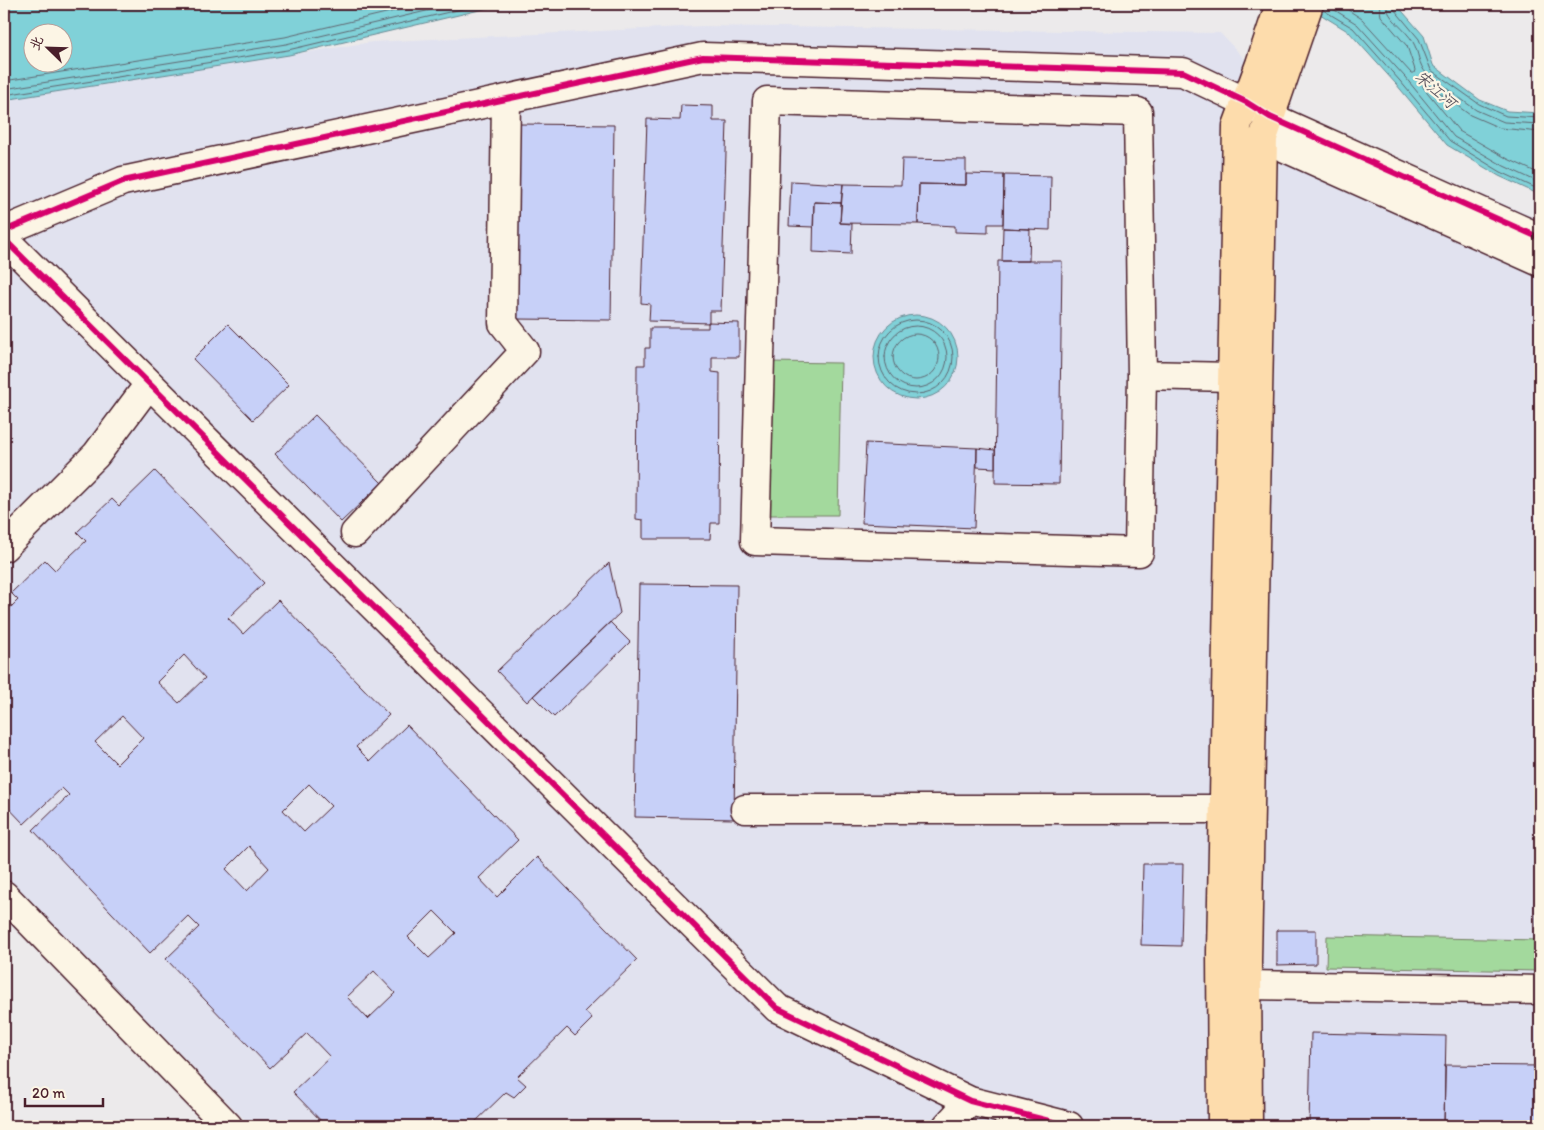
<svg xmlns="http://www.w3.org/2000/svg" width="1544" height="1130" font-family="Itim,'LXGW WenKai TC',sans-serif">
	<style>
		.built { fill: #e1e2ef }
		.green { fill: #a3d99d; stroke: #767c64 }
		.water { fill: #80d1d8; stroke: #6a8a93; fill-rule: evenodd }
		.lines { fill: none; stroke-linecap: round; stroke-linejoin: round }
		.shore { stroke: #606670; stroke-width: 1 }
		.building { fill: #c7d0f8; stroke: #4a1f2b; fill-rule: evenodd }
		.minor-casing { stroke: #4a1f2b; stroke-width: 31 }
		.major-casing { stroke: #4a1f2b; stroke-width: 31 }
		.minor { stroke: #fcf5e5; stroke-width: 28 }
		.major { stroke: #fddcac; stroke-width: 28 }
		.cycleway-casing { stroke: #fcf5e5; stroke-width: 9 }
		.cycleway { stroke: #d6006c; stroke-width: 6 }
		.labels { text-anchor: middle; stroke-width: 4.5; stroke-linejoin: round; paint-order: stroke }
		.water-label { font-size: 16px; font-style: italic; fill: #5a545f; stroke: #fcf5e5 }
	</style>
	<rect width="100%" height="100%" fill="#eceaeb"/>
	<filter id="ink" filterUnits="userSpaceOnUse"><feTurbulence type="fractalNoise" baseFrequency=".02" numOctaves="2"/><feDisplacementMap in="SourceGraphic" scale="10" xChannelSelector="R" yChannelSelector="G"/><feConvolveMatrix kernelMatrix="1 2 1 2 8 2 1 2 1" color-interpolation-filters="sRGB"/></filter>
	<g filter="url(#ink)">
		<path class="built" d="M703 26 1220 33 1298 115 1540 220V1126H251L4 875V100L372 42Z"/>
		<path class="green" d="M770 362 841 363 838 515H769Z
			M1327 936 1540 940V971L1326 967Z"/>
		<path class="water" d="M4 4H505L289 55 4 100ZM32 32H62V62H32Z
			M1304 4H1396L1424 36 1433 65 1480 100 1507 111 1540 113V195L1499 176 1447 145 1396 84 1349 32Z
			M874 357a42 42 0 1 1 84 0a42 42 0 1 1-84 0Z"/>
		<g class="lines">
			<path class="shore" d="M1325 4 1357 24 1405 77 1454 137 1504 166 1540 183
				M1339 4 1362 19 1411 73H1414L1415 70 1407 46 1381 16 1379 4
				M1386 4C1387 19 1406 29 1413 42 1419 52 1418 65 1427 74L1476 110 1504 122 1540 124
				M1392 4 1394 9 1419 39 1431 70 1479 104 1506 116 1540 118
				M1323 10 1353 28 1400 81 1450 141 1501 172 1540 190
				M4 81 285 37 424 4
				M4 89 286 44 456 4
				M4 95 288 50 483 4
				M1540 132 1500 128 1470 115 1426 83 1423 85V87L1459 131 1508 159 1540 174
				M879 357a37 37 0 1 1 74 0a37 37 0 1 1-74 0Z
				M885 357a31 31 0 1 1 62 0a31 31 0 1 1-62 0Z
				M893 357a23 23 0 1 1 46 0a23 23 0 1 1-46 0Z"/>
		</g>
		<path class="building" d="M681 105 713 106V121H727L721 311H709V323L649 321 650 304 641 303 647 119 680 120Z
			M520 124 614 125 611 320 516 319Z
			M902 159 966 160V185L919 184 918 224 840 223 843 184 901 185Z
			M966 174 1004 175 1003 224H988V233L955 232V226L918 224 919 184 966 185Z
			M1004 175 1051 176 1050 230 1003 228Z
			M791 181 843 184 841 203 814 202 813 227 789 226Z
			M814 202 841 203 840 223 852 224 851 254 813 252Z
			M1003 228 1030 229 1029 261H1002Z
			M998 261H1062L1059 484 995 483Z
			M708 322 739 323V357H712V372L720 373 719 523H711L710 539H643V520L636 519 637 365H645V348H650V328H708Z
			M228 324 289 385 253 420 193 359Z
			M315 415 382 483 341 522 275 454Z
			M866 443 977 448 974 528 862 523Z
			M977 448 995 450V468L977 467Z
			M155 471 264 583 228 618 243 634 278 600 389 715 356 747 370 761 407 725 518 840 479 878 497 897 537 857 637 960 585 1011 592 1019 575 1036 567 1028 517 1077 526 1085 514 1097 506 1092 471 1126H326L293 1092 330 1057 307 1033 270 1068 166 959 199 927 188 916 150 953 33 830 69 795 62 788 24 824 4 803V614L18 600 11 593 45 560 55 570 86 541 77 532 112 499 119 506ZM184 655 205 678 179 703 157 682ZM122 716 143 738 117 764 95 742ZM309 784 331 806 304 832 283 810ZM249 846 269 868 247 891 226 869ZM434 911 456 933 429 958 408 937ZM374 971 395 993 368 1019 347 997Z
			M609 563 620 613 527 702 497 671Z
			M639 584 737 585 734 819 635 817Z
			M610 622 630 642 554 717 533 696Z
			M1143 864H1183L1181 946 1141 945Z
			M1537 887H1540V937H1536Z
			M1277 930H1316V964L1277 965Z
			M1311 1033 1446 1036 1444 1126H1309Z
			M1445 1065 1540 1066V1126H1444Z"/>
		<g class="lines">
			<defs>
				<path id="minor" d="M1263 138 1540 262
					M4 231 123 181 703 57 1183 72 1246 102 1270 117 1540 238
					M4 239 777 1008 970 1101 1069 1126
					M1142 375 1139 552 755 541 767 101 1138 112 1142 375 1232 377
					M355 533 525 351 503 323 506 99
					M4 547 96 455 149 384
					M745 809H1223
					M4 895 228 1126
					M1247 985 1540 990
					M947 1126 970 1101"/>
				<path id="major" d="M1222 1126 1221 952 1237 126 1260 64 1280 4
					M1248 1126 1247 961 1263 138 1309 4"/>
			</defs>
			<use href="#minor" class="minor-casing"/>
			<use href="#major" class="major-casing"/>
			<use href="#minor" class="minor"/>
			<use href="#major" class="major"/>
			<defs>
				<path id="cycleway" d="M4 231 123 181 703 57 1183 72 1246 102 1270 117 1540 238
					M4 239 777 1008 970 1101 1069 1126"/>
			</defs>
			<use href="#cycleway" class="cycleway-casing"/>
			<use href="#cycleway" class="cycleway"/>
		</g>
	</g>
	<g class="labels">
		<g class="water-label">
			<text transform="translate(1436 89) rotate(41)" y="6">宋江河</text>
		</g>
	</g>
	<rect width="1544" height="1130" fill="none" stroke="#fcf5e5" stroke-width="20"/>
	<rect x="10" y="10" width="1524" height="1110" fill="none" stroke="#4a1f2b" stroke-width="2" filter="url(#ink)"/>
	<g transform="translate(48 48) rotate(293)"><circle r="24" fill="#fcf5e5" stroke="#b59f9b"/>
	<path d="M0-4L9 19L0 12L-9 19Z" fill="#4a1f2b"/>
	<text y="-8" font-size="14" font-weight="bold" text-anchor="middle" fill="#4a1f2b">北</text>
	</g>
	<path d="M25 1098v8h78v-8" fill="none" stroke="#4a1f2b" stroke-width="2.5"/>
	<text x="32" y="1098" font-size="15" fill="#4a1f2b" stroke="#fcf5e5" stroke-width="4" paint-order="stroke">20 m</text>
</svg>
